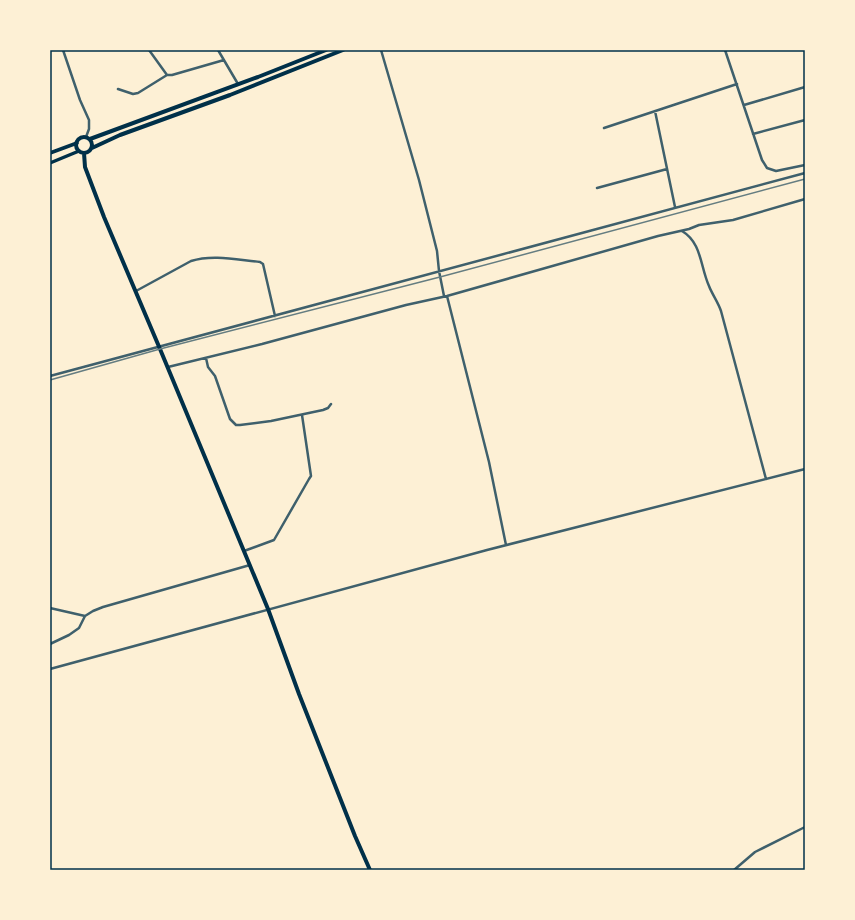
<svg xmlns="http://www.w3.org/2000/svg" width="855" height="920" font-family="'Source Serif 4',serif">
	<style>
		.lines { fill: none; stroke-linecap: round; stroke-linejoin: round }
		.minor { stroke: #3f606c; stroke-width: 2.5 }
		.secondary { stroke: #003049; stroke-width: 3.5 }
		.primary { stroke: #003049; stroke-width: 4 }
		.rail { stroke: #657d81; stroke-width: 1.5 }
		.neatline { fill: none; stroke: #003049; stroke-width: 1.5 }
	</style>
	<rect width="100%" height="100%" fill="#fdf0d5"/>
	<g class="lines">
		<path class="minor" d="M63 50 80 100 89 120V129L86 137
			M149 50 167 75H172L224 60
			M218 50 238 84
			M381 50 419 180 437 251 439 271 444 296
			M725 50 762 160 767 168 776 171 805 165
			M118 89 133 94 138 93 167 75
			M744 105 805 87
			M655 111 675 207
			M604 128 737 84
			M753 134 805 120
			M597 188 667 169
			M682 231C702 243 700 266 709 286 712 294 718 302 721 311L766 479
			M136 291 191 261C213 254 238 260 260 262L263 264 275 316
			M447 296 489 462 506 545
			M206 358 208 367 215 376 230 419 236 425H240L271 421 323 410 328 408 331 404
			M168 367 262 344 406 305 447 296 658 236 689 229 699 225 733 220 805 199
			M50 376 805 173
			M244 551 274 540 309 479 311 476 302 415
			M50 608 85 616 79 628 69 635 50 644
			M85 616 93 611 103 607 250 565
			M50 669 487 550 805 469
			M734 870 755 852 805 827"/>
		<path class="secondary" d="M50 153 77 143
			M50 163 79 151"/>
		<path class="primary" d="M76 145a8 8 0 1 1 16 0a8 8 0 1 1-16 0Z
			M90 139 258 77 326 50
			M92 148 120 135 230 95 343 50
			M84 153 85 167 104 217 160 349 268 609 299 694 355 836 370 870"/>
		<path class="rail" d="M50 380 160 349 440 277 805 179"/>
	</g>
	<rect width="855" height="920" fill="none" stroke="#fdf0d5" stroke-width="102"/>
	<rect x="51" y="51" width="753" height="818" class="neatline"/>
</svg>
